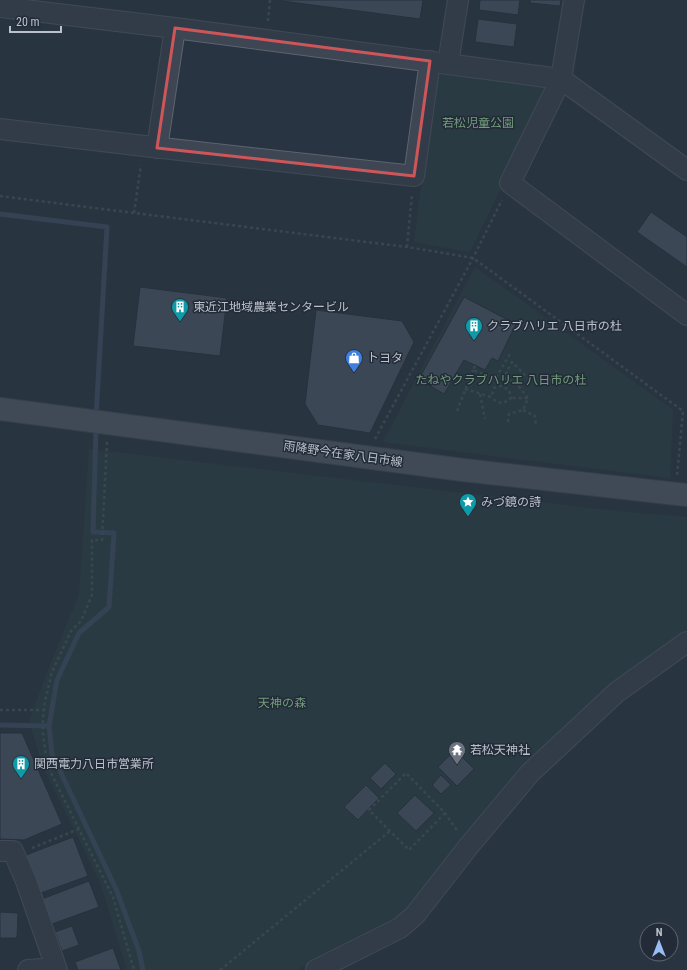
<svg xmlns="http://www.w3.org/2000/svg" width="687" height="970" font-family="'Roboto Condensed','Noto Sans JP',sans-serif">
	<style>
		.green { fill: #2b4143 }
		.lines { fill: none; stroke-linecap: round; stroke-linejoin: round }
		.stream { stroke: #40526a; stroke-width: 5 }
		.building { fill: #525d6d; stroke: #242d39 }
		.minor-casing { stroke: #5b646f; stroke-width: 22 }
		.major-casing { stroke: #474f5b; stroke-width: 24 }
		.path { stroke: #495d60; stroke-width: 2.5; stroke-dasharray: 3 3; stroke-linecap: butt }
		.minor { stroke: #3d4652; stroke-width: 20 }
		.major { stroke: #5b6572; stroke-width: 22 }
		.marked { fill: none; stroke: #ce5659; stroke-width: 3; stroke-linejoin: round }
		.labels { text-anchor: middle; stroke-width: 3; stroke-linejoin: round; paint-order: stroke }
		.park-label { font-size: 12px; fill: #739b7c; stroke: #222b37 }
		.poi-label { font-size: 12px; fill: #bac1cc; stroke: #222b37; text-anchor: start }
		.street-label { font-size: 12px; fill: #bac1cc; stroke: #222b37 }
	</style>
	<rect width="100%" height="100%" fill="#293442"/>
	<path class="green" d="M436 67 552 83 470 252 414 242Z
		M475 267 673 410 670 478 383 442Z
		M89 449 616 511 687 517V630L610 688 410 908 396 921 296 970H127L100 882 43 767 29 721 52 660 79 595Z"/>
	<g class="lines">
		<path class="stream" d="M0 214 107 227 96 417
			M96 427 93 532 114 533 109 607 79 633 57 680 49 726 52 754 116 889 139 951 143 970
			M0 725 49 726"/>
	</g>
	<path class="building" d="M282 0H423L420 19 282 1Z
		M480 0H520L518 15 479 10Z
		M530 0H561L560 6 530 3Z
		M478 19 517 24 514 47 475 42Z
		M651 212 687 237V267L637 232Z
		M140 287 227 298 220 356 133 346Z
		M464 297 516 324 498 361 492 358 485 370 464 360 444 394 419 379Z
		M316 310 402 321 414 342 370 433 318 425 305 404Z
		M0 733H22L62 824 24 840 0 839Z
		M455 750 474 769 457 786 438 767Z
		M385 763 396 774 381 789 370 778Z
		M441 775 451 785 441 794 432 785Z
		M366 785 379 798 358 820 344 807Z
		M415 795 434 813 416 831 397 813Z
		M73 837 88 876 41 893 26 855Z
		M89 881 99 907 52 924 42 899Z
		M0 912 18 913 17 938H0Z
		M72 926 79 945 62 951 55 932Z
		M113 948 121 970H78L75 962Z"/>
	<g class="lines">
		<defs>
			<path id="minor" d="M574 0 561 79 510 183 687 315
				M0 7 175 28 561 79 687 170
				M448 64 458 0
				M0 129 144 146 414 176 430 61
				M157 148 175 28
				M0 851H13L26 881 57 970
				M28 970 56 968
				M316 970 400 928 415 915 468 847 530 773 617 692 687 642"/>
			<path id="major" d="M0 409 463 470 687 495"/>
		</defs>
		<use href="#minor" class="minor-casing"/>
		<use href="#major" class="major-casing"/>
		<path class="path" d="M268 21 270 0
			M0 196 134 213 407 247 473 258 683 411 677 476
			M134 213 141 165
			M407 247 412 194
			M475 366 473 370 495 379 510 354
			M465 389 491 397 494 388 501 386 509 390 511 398C503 404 499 405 491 397
			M480 394 485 419
			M528 398 516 383 504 378 512 362 526 376 539 384 551 381 557 371
			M523 410 535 416 536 427
			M457 411 473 370
			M508 422 509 414 523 410 528 398H511
			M375 439 473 258 502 200
			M107 442 102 540H92V595L81 621 71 631 52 672 45 701 43 718V734L47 765 113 897 134 970
			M0 710H44
			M445 813 409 850 369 810 406 773 445 813 458 832
			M32 848 79 829
			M220 970 390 831"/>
		<use href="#minor" class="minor"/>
		<use href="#major" class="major"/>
	</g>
	<path d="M0 0H687V970H0ZM175 28 430 61 414 176 157 148Z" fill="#293442" fill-opacity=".55" fill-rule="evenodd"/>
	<path class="marked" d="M175 28 430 61 414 176 157 148Z"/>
	<defs>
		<symbol id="building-pin" viewBox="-11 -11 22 30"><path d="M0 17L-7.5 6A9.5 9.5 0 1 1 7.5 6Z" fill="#0f9aa8" stroke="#222b37"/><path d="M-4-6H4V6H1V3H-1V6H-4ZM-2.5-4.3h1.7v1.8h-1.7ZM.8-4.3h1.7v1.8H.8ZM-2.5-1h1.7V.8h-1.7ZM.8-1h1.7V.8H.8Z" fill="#fff"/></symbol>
		<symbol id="shop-pin" viewBox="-11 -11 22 30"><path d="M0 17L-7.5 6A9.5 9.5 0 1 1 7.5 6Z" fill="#3f7fe0" stroke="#222b37"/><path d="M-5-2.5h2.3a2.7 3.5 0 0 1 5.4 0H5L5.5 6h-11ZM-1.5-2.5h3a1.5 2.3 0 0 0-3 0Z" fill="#fff"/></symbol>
		<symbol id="sight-pin" viewBox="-11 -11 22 30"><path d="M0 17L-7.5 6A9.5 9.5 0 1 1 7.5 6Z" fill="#0f9aa8" stroke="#222b37"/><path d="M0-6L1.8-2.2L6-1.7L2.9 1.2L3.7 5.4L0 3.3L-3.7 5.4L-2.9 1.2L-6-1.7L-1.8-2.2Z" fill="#fff"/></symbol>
		<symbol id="temple-pin" viewBox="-11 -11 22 30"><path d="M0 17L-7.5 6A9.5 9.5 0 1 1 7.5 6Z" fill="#6b7280" stroke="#222b37"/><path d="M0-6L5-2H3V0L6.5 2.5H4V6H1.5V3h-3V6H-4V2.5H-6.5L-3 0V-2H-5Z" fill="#fff"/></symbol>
	</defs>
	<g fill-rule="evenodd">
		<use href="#building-pin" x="170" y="297" width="20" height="27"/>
		<use href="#building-pin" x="464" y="316" width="20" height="27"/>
		<use href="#shop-pin" x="344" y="348" width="20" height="27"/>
		<use href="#sight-pin" x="458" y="492" width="20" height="27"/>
		<use href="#temple-pin" x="447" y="740" width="20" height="27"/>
		<use href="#building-pin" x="11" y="754" width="20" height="27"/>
	</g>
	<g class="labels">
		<g class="park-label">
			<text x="478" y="127">若松児童公園</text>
			<text x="501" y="384">たねやクラブハリエ 八日市の杜</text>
			<text x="282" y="707">天神の森</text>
		</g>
		<g class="poi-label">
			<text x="193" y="311">東近江地域農業センタービル</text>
			<text x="487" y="330">クラブハリエ 八日市の杜</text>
			<text x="367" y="362">トヨタ</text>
			<text x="481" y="506">みづ鏡の詩</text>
			<text x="470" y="754">若松天神社</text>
			<text x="34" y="768">関西電力八日市営業所</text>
		</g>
		<g class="street-label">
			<text transform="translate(343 454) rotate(8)" y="4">雨降野今在家八日市線</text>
		</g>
	</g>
	<g transform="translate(659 942)"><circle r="19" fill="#222b37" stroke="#5f6773"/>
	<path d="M0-3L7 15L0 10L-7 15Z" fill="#98bcf3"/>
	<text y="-6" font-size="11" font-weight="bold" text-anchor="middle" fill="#bac1cc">N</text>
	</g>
	<path d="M10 26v6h51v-6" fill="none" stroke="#bac1cc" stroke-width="2"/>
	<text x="16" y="26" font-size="12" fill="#bac1cc" stroke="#222b37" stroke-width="3" paint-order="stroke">20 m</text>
</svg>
